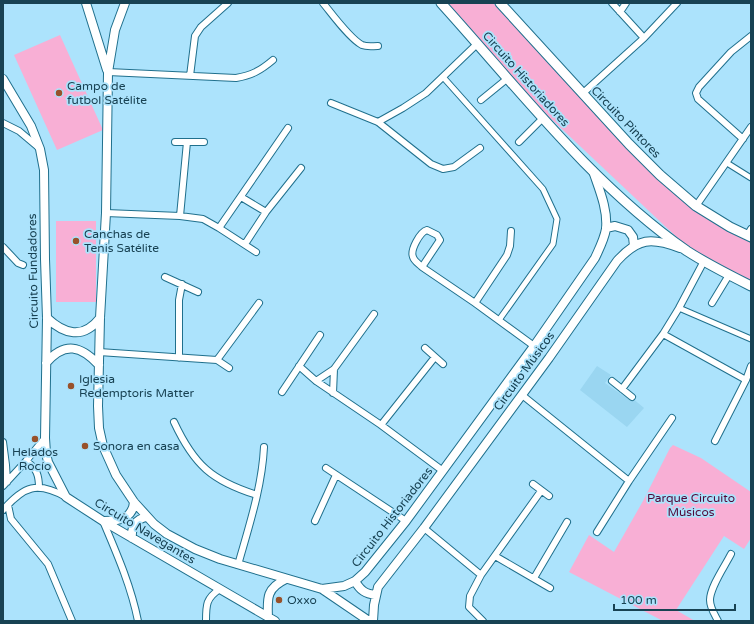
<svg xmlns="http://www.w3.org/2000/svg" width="754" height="624" font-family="'Varela Round',sans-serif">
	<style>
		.built { fill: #9ad6f1 }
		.green { fill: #f8afd5 }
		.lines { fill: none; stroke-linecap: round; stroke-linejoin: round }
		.pedestrian-casing { stroke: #20708d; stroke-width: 7 }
		.minor-casing { stroke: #20708d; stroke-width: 8 }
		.tertiary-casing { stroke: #20708d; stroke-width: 10 }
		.secondary-casing { stroke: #20708d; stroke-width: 11 }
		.pedestrian { stroke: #fff; stroke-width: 5 }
		.minor { stroke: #fff; stroke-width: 6 }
		.tertiary { stroke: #fff; stroke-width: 8 }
		.secondary { stroke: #fff; stroke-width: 9 }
		.poi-dot { fill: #98512a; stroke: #ace3fc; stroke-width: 1.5 }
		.labels { text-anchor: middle; stroke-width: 3.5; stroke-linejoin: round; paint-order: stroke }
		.street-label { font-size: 12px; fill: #184253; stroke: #ace3fc }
		.poi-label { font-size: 12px; fill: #184253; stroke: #ace3fc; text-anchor: start }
		.park-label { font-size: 12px; fill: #510737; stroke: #ace3fc }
	</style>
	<rect width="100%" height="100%" fill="#ace3fc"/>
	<path class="built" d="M597 366 611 375 605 383 628 399 631 397 644 408 627 427 580 390Z"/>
	<path class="green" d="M446 3H493L627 144 694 208 751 240V282L685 245 547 115Z
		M60 35 103 130 57 150 14 55Z
		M56 221H96V302H56Z
		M673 445 701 458 751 492V538L744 549 724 536 676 610 695 621H663L569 572 589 535 614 552 643 501 670 448Z"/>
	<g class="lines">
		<defs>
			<path id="pedestrian" d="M443 77 543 189 557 219 553 244 499 320
				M727 163 751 178
				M679 308 751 339"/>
			<path id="minor" d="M323 3C332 14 350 39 362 45 367 47 372 46 378 46
				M612 3 644 38
				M620 12 626 3
				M108 72 236 78C252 75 260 71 273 60
				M190 76 195 36 201 27 228 3
				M582 94 644 38 677 3
				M481 100 508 78
				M331 103 378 122 431 164 443 169 454 167 480 148
				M378 122 403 108 426 93 477 44
				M3 123 19 131 38 147
				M743 139 698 99 696 93 699 87 731 52 751 36
				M175 142H204
				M519 142 543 118
				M241 197 266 212
				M696 206 751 127
				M106 213 180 216 203 219 219 228 256 252
				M180 216 187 142
				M219 228 288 128
				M747 236 751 229
				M245 244 266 212 301 168
				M3 247 18 263 23 265
				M422 267 440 240 437 235 427 230C420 232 410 250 413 257 414 261 419 264 422 267L475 303 534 346
				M165 277 198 292
				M475 303 507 255 510 246 511 231
				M712 303 729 275
				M663 334 746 380
				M425 348 443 364
				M99 352 217 360 229 368
				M179 358V300L182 284
				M217 360 259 303
				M299 366 316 381 381 425 443 471
				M316 381 334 369 374 314
				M612 381 632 397
				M622 389 663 334 679 308 704 261
				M282 392 320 335
				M333 393 334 369
				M522 395 629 481
				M174 422C194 465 212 481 257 495
				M381 425 435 357
				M715 441 746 380 751 366
				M3 442 6 465 7 482
				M26 461C37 468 39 476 39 488
				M326 468 406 521
				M533 484 549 496
				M3 486 26 461 45 438
				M8 505 11 519 48 564 72 621
				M3 510C24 486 37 481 66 497
				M103 521C117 554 131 586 138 621
				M315 521 336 475
				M424 528 481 575
				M597 532 629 481 672 418
				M495 556 550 588
				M238 565C249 526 262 487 264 447
				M534 578 567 522
				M206 621C206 605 206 598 220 589
				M483 621 469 607 470 596 481 575 541 491
				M718 621C715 615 710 608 710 600 710 587 725 566 731 554"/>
			<path id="tertiary" d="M86 3 107 70
				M125 3 115 30 108 72 106 213 100 318 98 406 99 428 103 446 116 475 134 502 154 524 167 534 195 549 220 559 322 589 344 586 355 581 365 572 406 521 534 346 595 258C599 249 604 240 606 229 608 209 599 189 593 171
				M3 79 31 126 40 149 44 170 45 259 47 318 45 438 46 453 48 462 66 497 103 521 275 621
				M606 228 615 226 628 230 633 237 634 246
				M47 318C64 334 83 340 100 318
				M46 363C65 341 81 346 99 365
				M104 521C118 521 133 519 134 502
				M132 538C131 526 135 520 146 517
				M355 581C360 590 365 594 376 595
				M322 589 369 621
				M268 617C267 597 267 588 286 579
				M373 621 374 605 378 587 424 528 549 358 617 261C638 238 651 237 680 248"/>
			<path id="secondary" d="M441 3C519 89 591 184 687 251 707 264 729 275 751 286
				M500 3 629 144 660 175 696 206 730 227 751 237"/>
		</defs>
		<use href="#pedestrian" class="pedestrian-casing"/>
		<use href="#minor" class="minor-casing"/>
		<use href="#tertiary" class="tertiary-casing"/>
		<use href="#secondary" class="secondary-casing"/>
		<use href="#pedestrian" class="pedestrian"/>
		<use href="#minor" class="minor"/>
		<use href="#tertiary" class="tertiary"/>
		<use href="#secondary" class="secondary"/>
	</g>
	<g class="poi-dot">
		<circle cx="59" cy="93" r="4"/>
		<circle cx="76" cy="241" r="4"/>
		<circle cx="71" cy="386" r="4"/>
		<circle cx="35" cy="439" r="4"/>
		<circle cx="85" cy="446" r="4"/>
		<circle cx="279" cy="600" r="4"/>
	</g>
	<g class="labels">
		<g class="street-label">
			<text transform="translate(526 79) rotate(48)" y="4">Circuito Historiadores</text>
			<text transform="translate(626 122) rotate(46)" y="4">Circuito Pintores</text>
			<text transform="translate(33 271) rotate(-91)" y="4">Circuito Fundadores</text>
			<text transform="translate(524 371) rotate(-54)" y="4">Circuito Músicos</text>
			<text transform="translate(392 517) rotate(-52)" y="4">Circuito Historiadores</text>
			<text transform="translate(145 531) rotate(31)" y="4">Circuito Navegantes</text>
		</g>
		<g class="poi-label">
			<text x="67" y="90">Campo de<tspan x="67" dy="14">futbol Satélite</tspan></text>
			<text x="84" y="238">Canchas de<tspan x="84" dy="14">Tenis Satélite</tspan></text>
			<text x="79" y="383">Iglesia<tspan x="79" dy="14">Redemptoris Matter</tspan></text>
			<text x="93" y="450">Sonora en casa</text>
			<text x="35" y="456" text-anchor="middle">Helados<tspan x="35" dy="14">Rocío</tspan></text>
			<text x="287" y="604">Oxxo</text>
		</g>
		<g class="park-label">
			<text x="691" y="502">Parque Circuito<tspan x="691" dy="14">Músicos</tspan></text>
		</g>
	</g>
	<rect width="754" height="624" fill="none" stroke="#184253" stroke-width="8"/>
	<path d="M614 604v6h121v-6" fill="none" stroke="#184253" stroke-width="2"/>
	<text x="620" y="604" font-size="12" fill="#184253" stroke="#ace3fc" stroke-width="3" paint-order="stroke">100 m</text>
</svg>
